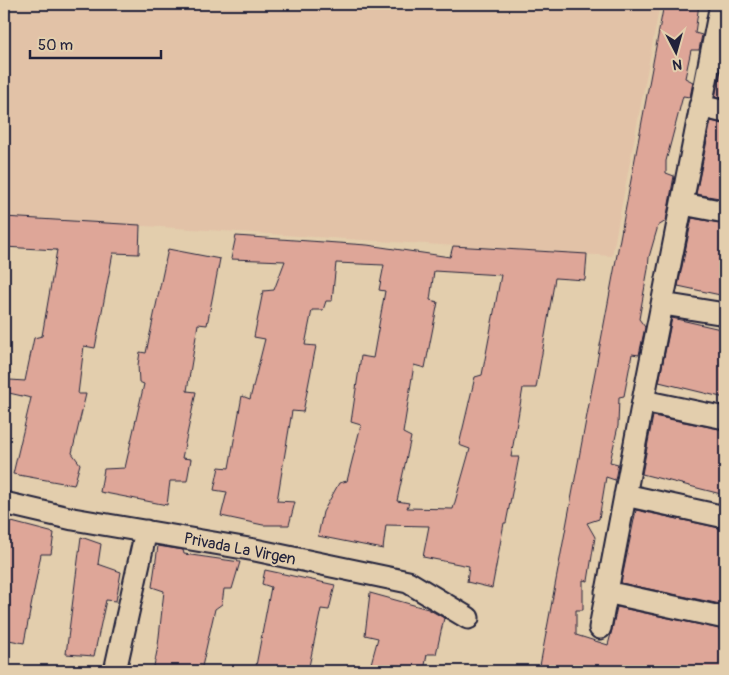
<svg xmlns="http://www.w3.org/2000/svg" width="729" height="675" font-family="Pangolin,sans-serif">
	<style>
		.built { fill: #e2c2a7 }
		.building { fill: #dea698; stroke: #22223b; fill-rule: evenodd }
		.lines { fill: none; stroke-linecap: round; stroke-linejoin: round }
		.minor-casing { stroke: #22223b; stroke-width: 25 }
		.minor { stroke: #e3cead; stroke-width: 21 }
		.labels { text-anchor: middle; stroke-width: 4; stroke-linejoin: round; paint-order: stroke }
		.street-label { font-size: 16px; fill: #22223b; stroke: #e3cead }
	</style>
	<rect width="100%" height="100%" fill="#e3cead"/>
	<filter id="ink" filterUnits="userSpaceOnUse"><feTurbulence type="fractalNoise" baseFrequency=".02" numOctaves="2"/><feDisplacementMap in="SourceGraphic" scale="10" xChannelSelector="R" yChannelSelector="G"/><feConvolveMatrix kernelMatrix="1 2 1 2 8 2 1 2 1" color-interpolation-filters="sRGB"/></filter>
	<g filter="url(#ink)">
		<path class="built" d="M4 4H660L612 256 4 217Z"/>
		<path class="building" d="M664 4H699L695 33 702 35 699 50H691L685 78 693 82 690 97 683 96 666 161V173L674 176 666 221 658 226 649 257 648 269 639 319 645 327 639 355 632 354 624 396 619 397 618 426 610 462 618 464 615 480 606 477 599 519 587 523 595 537 588 581 583 580V610H576V635L608 645 612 630 617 607 725 630V671H539Z
			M721 71H725V99L715 97Z
			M711 121 725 124V199L696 194Z
			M4 217 140 225 139 254 113 253 95 348 84 346 78 394H86L72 453 80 464 74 485 13 474 31 398 9 393 10 380 25 381 34 338 42 336 57 250 4 247Z
			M692 218 725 224V296L678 286Z
			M236 236 367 245 450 257 453 246 587 254 585 280 555 278 536 388H523L511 457H519L506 523H504L492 588 467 582 469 566 423 557 429 526 386 525 383 549 318 536 323 512 339 483 347 481 361 425 351 422 361 356 373 358 385 291 379 290 384 265 336 263 332 301H326L323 310H312L305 345 316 346 303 412 292 411 277 501 295 502 289 525H263L221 516 227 492 214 490 219 467 229 468 242 396 250 399 265 339 254 337 263 291 274 290 285 261 231 259ZM434 271 501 275 482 375 475 377 459 445 470 449 453 509 407 508 409 503 397 501 411 437 403 433 414 365 425 368 438 302 430 300Z
			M168 249 220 259 207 325 198 324 187 391 196 392 182 458 191 459 187 481H170L167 505 100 492 104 469 125 468 144 384 139 382 138 365 140 352 146 353Z
			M672 318 725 330V398L659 382Z
			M653 416 725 430V495L642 474Z
			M636 510 725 529V605L621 583Z
			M4 520 54 533 51 554H41L24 643 4 639Z
			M81 537 101 544 98 564 121 572 116 601 106 600 94 656 66 654Z
			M158 546 183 550 184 554 240 562 232 589H224L222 604 215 609 201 671H153L158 646 164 591 152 587Z
			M265 570 335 585 329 610 321 609 308 671H255L271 587 262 584Z
			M370 593 428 609 444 618 436 654H427L424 671H369L378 638 365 635Z"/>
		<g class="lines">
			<defs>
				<path id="minor" d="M700 106 725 112
					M683 204 725 212
					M663 304 725 314
					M643 401 725 418
					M625 495 725 517
					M4 503 73 519 255 550 408 582 468 618
					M606 592 725 618
					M600 628 643 401 721 4
					M115 671 146 531"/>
			</defs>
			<use href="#minor" class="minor-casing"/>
			<use href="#minor" class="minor"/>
		</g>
	</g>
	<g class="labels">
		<g class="street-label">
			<text transform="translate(240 548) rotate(11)" y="6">Privada La Virgen</text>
		</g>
	</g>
	<rect width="729" height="675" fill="none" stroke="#e3cead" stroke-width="20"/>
	<rect x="10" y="10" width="709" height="655" fill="none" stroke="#22223b" stroke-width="2" filter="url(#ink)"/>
	<g transform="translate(676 52) rotate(174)" stroke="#e3cead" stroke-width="4" paint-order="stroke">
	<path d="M0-4L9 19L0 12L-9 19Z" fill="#22223b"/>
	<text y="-8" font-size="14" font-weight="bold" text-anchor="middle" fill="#22223b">N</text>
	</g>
	<path d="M30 50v8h131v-8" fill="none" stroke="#22223b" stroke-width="2.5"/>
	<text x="38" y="50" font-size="15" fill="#22223b" stroke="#e3cead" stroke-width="4" paint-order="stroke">50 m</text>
</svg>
